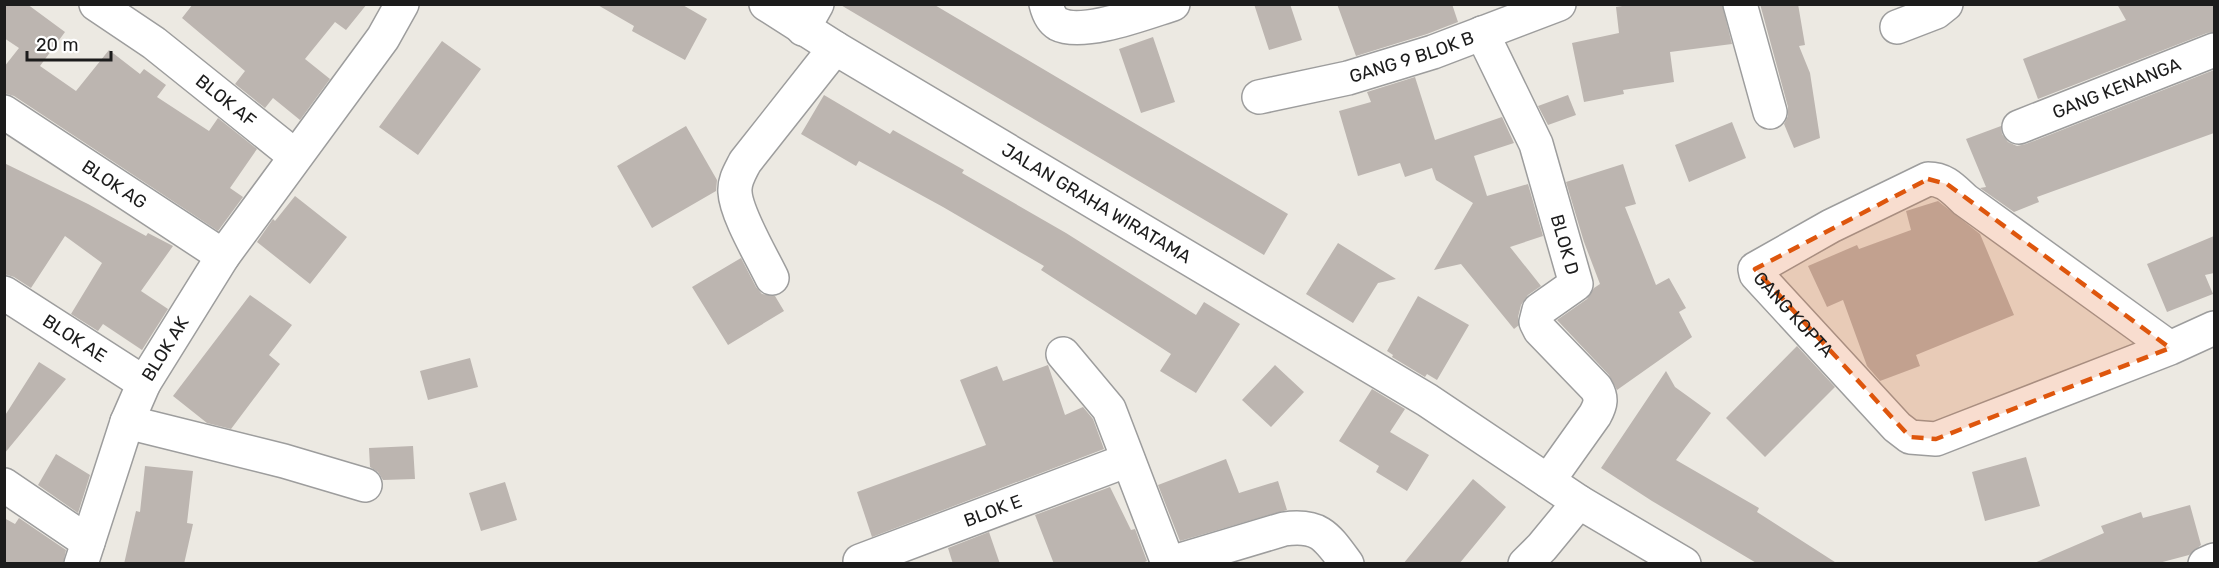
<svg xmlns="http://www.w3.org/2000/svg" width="2219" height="568" font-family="Rubik,sans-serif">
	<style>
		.building { fill: #bcb5b0 }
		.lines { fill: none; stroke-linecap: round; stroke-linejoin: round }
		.minor-casing { stroke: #9d9d9d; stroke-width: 36 }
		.minor { stroke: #fff; stroke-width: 33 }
		.marked { fill: #de560d; fill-opacity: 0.2; stroke: #de560d; stroke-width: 4.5; stroke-dasharray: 12 8; stroke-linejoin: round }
		.labels { text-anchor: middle; stroke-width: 4.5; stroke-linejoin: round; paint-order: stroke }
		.street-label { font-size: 18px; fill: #1c1c1c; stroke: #fff }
	</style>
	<rect width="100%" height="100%" fill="#ece9e2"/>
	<path class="building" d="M4 4H27L65 32 40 66 76 91 109 50 140 74 144 69 166 85 157 97 209 131 218 118 257 149 230 188 243 197 218 231 14 96 4 93V67L19 48 4 38Z
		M193 4H367L346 30 335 22 305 59 330 79 300 120 273 98 265 108 235 84 245 71 182 18Z
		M596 4H681L707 19 685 60 632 31 634 26Z
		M839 4H933L1288 214 1264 255Z
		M1254 4H1290L1302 40 1269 50Z
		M1337 4H1452L1458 22 1427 34 1356 56Z
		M1635 4H1722L1732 44 1670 52 1674 82 1623 90 1624 94 1584 102 1572 43 1619 33 1616 7Z
		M1760 4H1798L1805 45 1799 46 1810 73 1820 138 1794 148 1784 124 1788 116V107Z
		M2117 4H2214V32L2207 33 2038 99 2023 59 2126 20Z
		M1153 37 1175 102 1141 113 1119 49Z
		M442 41 481 69 418 155 379 127Z
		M2214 70V133L2037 197 2039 202 2014 212 1980 188 1986 187 1966 139 2001 126 2002 134 2008 142 2017 146 2026 144Z
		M1415 77 1435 140 1502 117 1514 143 1474 156 1487 196 1528 184 1543 236 1510 247 1541 286 1528 295 1521 305 1518 317 1519 325 1514 329 1461 264 1434 270 1473 203 1436 180 1432 168 1405 177 1400 163 1358 176 1339 111 1371 102 1367 92Z
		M824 95 890 134 893 130 964 170 962 173 1066 233 1196 315 1204 302 1240 324 1196 393 1160 371 1171 354 1041 270 1044 266 943 207 859 161 856 166 801 134Z
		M1568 95 1576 115 1548 125 1538 106Z
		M1732 122 1746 158 1689 182 1675 145Z
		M686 126 717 180 716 191 652 228 617 166Z
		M4 163 88 204 146 236 148 233 173 246 141 291 168 309 142 350 103 324 98 331 71 314 102 263 65 236 31 288 14 277 4 274Z
		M1623 164 1636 204 1625 207 1656 285 1669 278 1686 308 1679 312 1692 337 1617 390 1609 375 1557 320 1587 299 1594 288 1600 284 1584 242 1566 182Z
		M295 196 347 237 310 284 257 242 273 219 275 221Z
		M1938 201 1980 234 2014 315 1916 355 1920 366 1880 381 1867 366 1843 300 1827 307 1808 266 1857 245 1859 249 1911 230 1906 211Z
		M2214 236V273L2205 275 2213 294 2167 312 2147 264Z
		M1338 243 1396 279 1378 283 1353 323 1306 294Z
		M741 258 756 287 762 294 775 296 784 311 728 345 692 287Z
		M250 295 292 325 269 355 280 364 231 429 207 423 173 396Z
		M1418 296 1469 325 1437 380 1427 374 1425 377 1392 357 1393 355 1387 351Z
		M1797 346 1835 387 1765 457 1726 418Z
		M470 358 478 387 428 400 420 371Z
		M39 362 66 379 4 454V417Z
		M1048 365 1065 415 1083 407 1093 419 1104 449 872 537 857 492 986 445 960 380 997 366 1003 381Z
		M1275 365 1304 392 1271 427 1242 400Z
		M1666 371 1675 387 1711 413 1676 460 1759 508 1757 512 1838 564H1758L1652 501 1601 468Z
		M1372 389 1405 409 1390 432 1429 455 1407 491 1376 472 1379 466 1339 441Z
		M413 446 415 479 383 480 378 472 370 467 369 448Z
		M56 454 90 475 78 513 38 485Z
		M2026 457 2040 506 1985 521 1972 472Z
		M1226 459 1239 493 1278 481 1287 510 1180 541 1158 485Z
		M145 466 193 471 187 523 193 524 184 564H124L136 511 140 512Z
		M1473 479 1506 507 1459 564H1403Z
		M505 482 517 520 481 531 469 493Z
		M1110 487 1131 530 1135 529 1147 561 1140 564H1054L1035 515Z
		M2190 505 2201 545 2189 555 2155 564H2032L2104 533 2101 526 2141 512 2143 518Z
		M4 518 15 524 19 518 66 550 63 564H4Z
		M989 532 1000 564H953L948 548Z"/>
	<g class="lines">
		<defs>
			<g id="minor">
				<path id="s1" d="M96 4 154 43 295 156"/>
				<path id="s2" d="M766 4 835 48 1427 400 1579 502 1684 564"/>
				<path d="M1046 4C1048 12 1051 20 1058 24 1083 37 1147 12 1173 4"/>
				<path d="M1740 4 1770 112"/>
				<path d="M1897 27 1936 12 1946 4"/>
				<path d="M803 29 817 4"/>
				<path id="s3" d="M1482 33 1536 144 1576 284 1539 310 1536 322 1540 330 1596 388C1602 398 1601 404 1595 415L1548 481"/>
				<path id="s4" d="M1259 97 1348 78 1433 52 1559 4"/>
				<path id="s5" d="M4 112 223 256"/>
				<path id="s6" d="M2019 127 2214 50"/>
				<path d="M772 278C762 257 736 214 735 192 734 181 740 172 745 162L835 48"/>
				<path id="s7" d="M4 293 144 383"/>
				<path id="s8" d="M2170 348 1965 200C1953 189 1945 179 1928 179L1831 226 1755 269 1756 274 1897 427 1910 437 1936 439 2170 348 2214 328"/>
				<path d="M1063 354 1109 409 1168 563"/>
				<path d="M127 422 284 461 365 485"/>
				<path d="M4 485 88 542"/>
				<path id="s9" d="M860 561 1128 460"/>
				<path id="s10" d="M81 564 127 422 144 383 223 256 383 38 402 4"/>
				<path d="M1167 564 1284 529C1320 524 1327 537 1347 564"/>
				<path d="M1525 564 1542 547 1579 502"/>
				<path d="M2205 564 2214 560"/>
			</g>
		</defs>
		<use href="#minor" class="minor-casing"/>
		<use href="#minor" class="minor"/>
	</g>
	<path class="marked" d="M1928 179 1947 184 2170 348 1936 439 1910 437 1755 269Z"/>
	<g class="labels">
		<g class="street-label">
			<text dy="6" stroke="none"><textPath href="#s4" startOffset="158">GANG 9 BLOK B</textPath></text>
			<text dy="6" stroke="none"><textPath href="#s6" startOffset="105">GANG KENANGA</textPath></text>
			<text dy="6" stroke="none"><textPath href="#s1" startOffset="162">BLOK AF</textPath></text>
			<text dy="6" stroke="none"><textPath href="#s5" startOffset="132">BLOK AG</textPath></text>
			<text dy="6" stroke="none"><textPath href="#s2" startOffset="386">JALAN GRAHA WIRATAMA</textPath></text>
			<text dy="6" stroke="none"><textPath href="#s3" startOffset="228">BLOK D</textPath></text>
			<text dy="6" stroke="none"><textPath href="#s8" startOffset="552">GANG KOPTA</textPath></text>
			<text dy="6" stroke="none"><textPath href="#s7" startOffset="84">BLOK AE</textPath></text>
			<text dy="6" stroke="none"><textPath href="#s10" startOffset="232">BLOK AK</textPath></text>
			<text dy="6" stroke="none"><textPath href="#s9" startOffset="142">BLOK E</textPath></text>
		</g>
	</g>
	<rect width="2219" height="568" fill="none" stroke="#1c1c1c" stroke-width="12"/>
	<path d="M27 51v9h84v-9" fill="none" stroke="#1c1c1c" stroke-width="3"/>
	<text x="36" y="51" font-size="18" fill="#1c1c1c" stroke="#ffffff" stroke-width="4.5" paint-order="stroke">20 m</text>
</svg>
